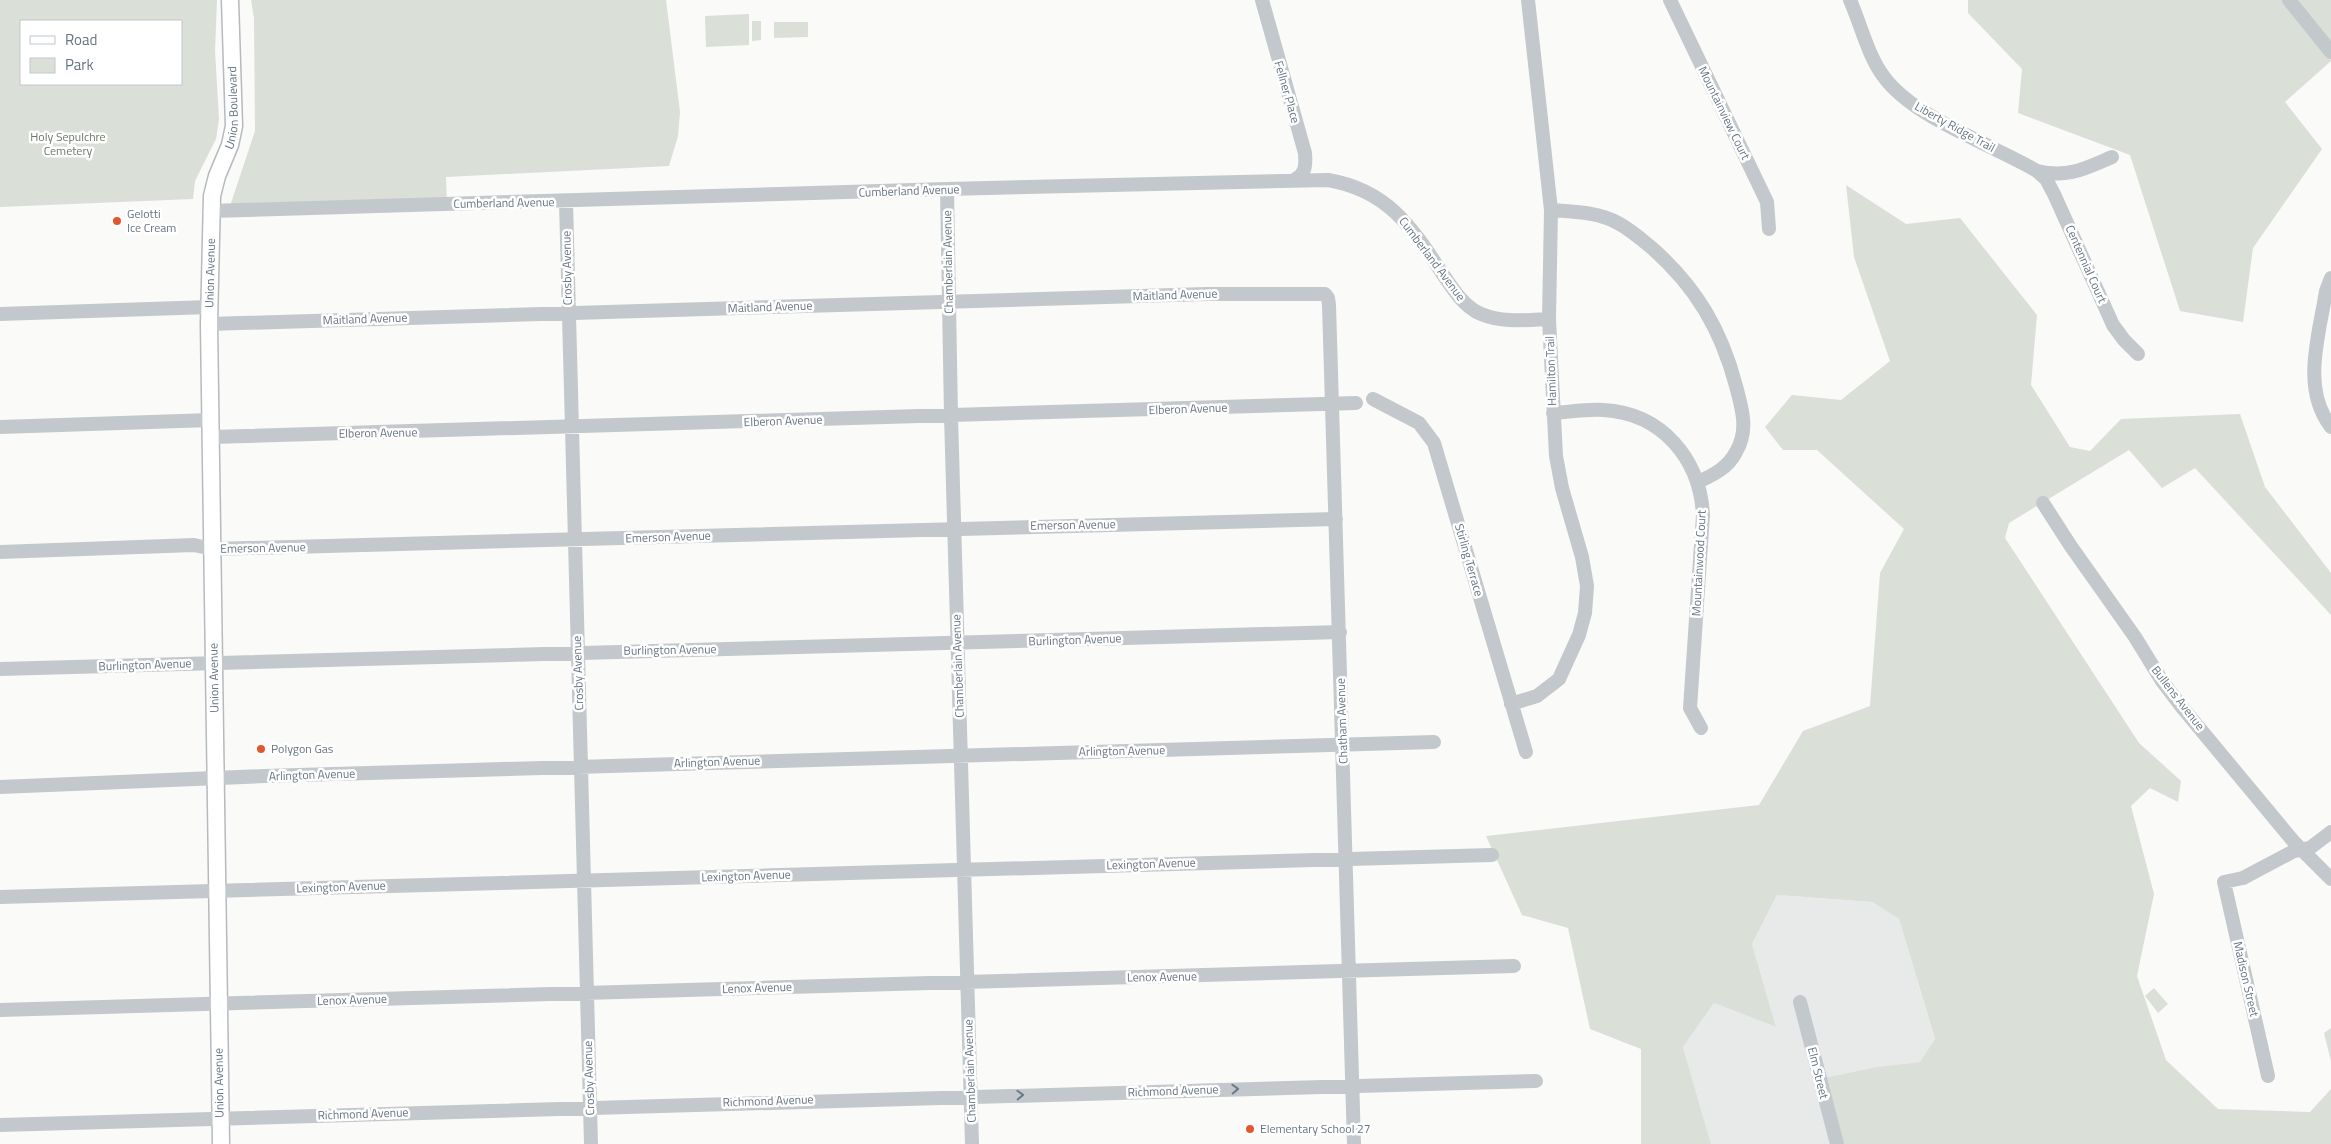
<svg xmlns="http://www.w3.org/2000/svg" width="2331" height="1144" font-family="'Titillium Web',sans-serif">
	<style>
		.built { fill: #e8e9e9 }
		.green { fill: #dadfd7; fill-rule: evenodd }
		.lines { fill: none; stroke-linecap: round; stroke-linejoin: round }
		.major-casing { stroke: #b5babe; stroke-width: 19 }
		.minor { stroke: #c3c8cc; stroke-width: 14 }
		.major { stroke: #fff; stroke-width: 16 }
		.oneway { stroke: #6a7a87 }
		.poi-dot { fill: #e4572e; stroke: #fff; stroke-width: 2 }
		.labels { text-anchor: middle; stroke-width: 5; stroke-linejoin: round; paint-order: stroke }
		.street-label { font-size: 12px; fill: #657683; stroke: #fff }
		.park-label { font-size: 12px; fill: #687a64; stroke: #fff }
		.poi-label { font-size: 12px; fill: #657683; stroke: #fff; text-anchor: start }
	</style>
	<rect width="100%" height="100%" fill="#fafaf8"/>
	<path class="built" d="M1777 895 1872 902 1899 919 1935 1040 1920 1062 1876 1067 1814 1080 1835 1144H1711L1683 1047 1714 1003 1776 1027 1752 944Z"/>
	<path class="green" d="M0 0H217L215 51 219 119 216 139 195 181 193 199 0 207ZM21 21H181V84H21Z
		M251 0H666L680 112 678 136 669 166 446 177 447 205 229 209 255 131 254 18Z
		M1968 0H2331V61L2285 102 2322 149 2253 248 2243 322 2180 311 2130 155 2018 113 2022 69 1968 13Z
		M749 14V45L706 47 705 16Z
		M752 21H761V40L752 41Z
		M774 22H808V37L774 38Z
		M1846 185 1906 224 1960 218 2037 315 2031 385 2070 447 2090 451 2121 419 2240 414 2265 487 2331 573V615L2195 468 2162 488 2129 450 2009 523 2005 538 2139 743 2181 781 2178 802 2150 788 2131 806 2154 894 2137 976 2166 1060 2218 1109 2310 1112 2331 1089V1144H1835L1814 1080 1876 1067 1920 1062 1935 1039 1899 919 1872 902 1777 895 1752 944 1776 1027 1714 1003 1683 1047 1711 1144H1641V1049L1590 1029 1568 928 1522 915 1486 836 1759 805 1803 731 1870 706 1880 573 1904 529 1817 450H1783L1765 427 1792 395 1841 400 1890 361 1854 257Z
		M2154 988 2168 1004 2158 1013 2145 996Z
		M2331 1028V1061L2324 1033Z"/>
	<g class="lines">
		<defs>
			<g id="major">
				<path id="s1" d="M221 1144 209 324 212 196 217 176 230 145 234 126 230 0"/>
			</g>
		</defs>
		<use href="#major" class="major-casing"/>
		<path class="minor" d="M1262 0 1305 153C1306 165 1306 174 1294 180
			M1670 0 1767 202 1769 229
			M1850 0C1861 25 1868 56 1884 77 1914 118 1993 145 2037 171 2069 178 2084 169 2112 157
			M2289 0 2331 52
			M2037 171 2046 179 2054 194 2113 325 2124 340 2138 354
			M947 189 951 416 972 1144
			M566 202 591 1144
			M1551 210C1574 212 1598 212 1618 223 1631 230 1641 239 1652 248 1696 287 1721 329 1736 386 1742 409 1749 430 1736 452 1728 468 1713 475 1698 482
			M210 211 947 189 1328 180C1387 190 1411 226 1442 273 1452 288 1464 307 1481 314 1503 323 1526 320 1549 319
			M2331 278 2326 291C2319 336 2301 388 2331 427
			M0 314 209 307
			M209 324 1206 294H1325L1328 298 1329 305 1354 1144
			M1373 399 1419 423 1434 443 1526 752
			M1553 413C1569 412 1586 409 1603 410 1662 413 1700 459 1703 515L1690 708 1701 728
			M0 427 211 420
			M211 437 1356 403
			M2043 503 2070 545 2135 637 2162 681 2181 706 2294 842 2331 879
			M0 552 194 545 212 549 1336 519
			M0 669 1340 632
			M1511 704 1537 696 1559 679 1579 635 1585 613 1587 586 1582 557 1562 488 1556 456 1549 319 1551 210 1528 0
			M0 787 265 776 1434 742
			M0 897 1492 855
			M1800 1002 1837 1144
			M0 1010 1514 966
			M2268 1076 2224 882 2243 878 2294 851 2310 848 2331 832
			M0 1125 1536 1081"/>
		<use href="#major" class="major"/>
	</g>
	<defs><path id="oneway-chevron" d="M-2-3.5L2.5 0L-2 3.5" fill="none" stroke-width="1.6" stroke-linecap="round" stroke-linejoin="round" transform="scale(1.25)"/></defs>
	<g class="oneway">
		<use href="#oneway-chevron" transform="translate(1235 1089) rotate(-2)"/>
		<use href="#oneway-chevron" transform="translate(1020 1095) rotate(-2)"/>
	</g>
	<g class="poi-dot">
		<circle cx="117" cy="221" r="5"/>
		<circle cx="261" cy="749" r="5"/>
		<circle cx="1250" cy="1129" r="5"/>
	</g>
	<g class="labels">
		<g class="street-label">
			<text transform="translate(1287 92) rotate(74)" y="4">Fellner Place</text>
			<text dy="4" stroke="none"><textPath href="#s1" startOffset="1040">Union Boulevard</textPath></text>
			<text transform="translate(1724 113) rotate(64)" y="4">Mountainview Court</text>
			<text transform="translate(1955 127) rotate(29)" y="4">Liberty Ridge Trail</text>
			<text transform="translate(909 191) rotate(-2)" y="4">Cumberland Avenue</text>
			<text transform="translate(504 203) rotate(-1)" y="4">Cumberland Avenue</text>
			<text transform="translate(1432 259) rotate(53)" y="4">Cumberland Avenue</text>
			<text transform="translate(948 262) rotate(-91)" y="4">Chamberlain Avenue</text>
			<text transform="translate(2086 264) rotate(66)" y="4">Centennial Court</text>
			<text transform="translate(567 268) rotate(-91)" y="4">Crosby Avenue</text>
			<text dy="4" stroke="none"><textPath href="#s1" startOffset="871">Union Avenue</textPath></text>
			<text transform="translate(1175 295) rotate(-2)" y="4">Maitland Avenue</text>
			<text transform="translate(770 307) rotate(-2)" y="4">Maitland Avenue</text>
			<text transform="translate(365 319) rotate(-2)" y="4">Maitland Avenue</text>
			<text transform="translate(1551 371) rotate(-92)" y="4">Hamilton Trail</text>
			<text transform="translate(1188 409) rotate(-2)" y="4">Elberon Avenue</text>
			<text transform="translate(783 421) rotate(-2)" y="4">Elberon Avenue</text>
			<text transform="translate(378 433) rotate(-1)" y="4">Elberon Avenue</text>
			<text transform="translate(1073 525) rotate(-1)" y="4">Emerson Avenue</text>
			<text transform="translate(668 537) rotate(-2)" y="4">Emerson Avenue</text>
			<text transform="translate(263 548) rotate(-1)" y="4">Emerson Avenue</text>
			<text transform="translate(1469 560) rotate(74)" y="4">Stirling Terrace</text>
			<text transform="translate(1699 563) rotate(-87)" y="4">Mountainwood Court</text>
			<text transform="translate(1075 640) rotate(-2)" y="4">Burlington Avenue</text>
			<text transform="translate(670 650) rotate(-1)" y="4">Burlington Avenue</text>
			<text transform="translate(145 665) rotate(-2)" y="4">Burlington Avenue</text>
			<text transform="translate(958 666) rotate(-92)" y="4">Chamberlain Avenue</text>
			<text transform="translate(578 673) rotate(-92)" y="4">Crosby Avenue</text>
			<text transform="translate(214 678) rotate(-91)" y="4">Union Avenue</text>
			<text transform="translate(2178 698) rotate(52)" y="4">Bullens Avenue</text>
			<text transform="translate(1342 721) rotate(-92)" y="4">Chatham Avenue</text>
			<text transform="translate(1122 751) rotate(-1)" y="4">Arlington Avenue</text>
			<text transform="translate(717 762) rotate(-2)" y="4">Arlington Avenue</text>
			<text transform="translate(312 775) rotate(-2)" y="4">Arlington Avenue</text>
			<text transform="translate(1151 864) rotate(-2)" y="4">Lexington Avenue</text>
			<text transform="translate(746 876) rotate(-2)" y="4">Lexington Avenue</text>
			<text transform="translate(341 887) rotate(-2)" y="4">Lexington Avenue</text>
			<text transform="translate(1162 977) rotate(-1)" y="4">Lenox Avenue</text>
			<text transform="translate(2246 979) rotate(77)" y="4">Madison Street</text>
			<text transform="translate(757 988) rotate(-2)" y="4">Lenox Avenue</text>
			<text transform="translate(352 1000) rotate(-2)" y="4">Lenox Avenue</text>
			<text transform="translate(970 1071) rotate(-92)" y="4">Chamberlain Avenue</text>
			<text transform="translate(1818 1073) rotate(76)" y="4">Elm Street</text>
			<text transform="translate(589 1078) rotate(-92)" y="4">Crosby Avenue</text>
			<text transform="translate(219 1083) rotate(-91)" y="4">Union Avenue</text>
			<text transform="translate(1173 1091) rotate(-2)" y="4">Richmond Avenue</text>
			<text transform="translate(768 1101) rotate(-2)" y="4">Richmond Avenue</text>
			<text transform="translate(363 1114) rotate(-2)" y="4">Richmond Avenue</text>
		</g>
		<g class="park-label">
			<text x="68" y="141">Holy Sepulchre<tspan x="68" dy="14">Cemetery</tspan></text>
		</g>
		<g class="poi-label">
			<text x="127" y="218">Gelotti<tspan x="127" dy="14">Ice Cream</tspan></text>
			<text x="271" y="753">Polygon Gas</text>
			<text x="1260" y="1133">Elementary School 27</text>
		</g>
	</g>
	<rect x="20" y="20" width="162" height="65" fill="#ffffff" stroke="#c1c8cd"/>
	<rect x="30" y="36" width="25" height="8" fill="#ffffff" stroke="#c1c8cd"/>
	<text x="65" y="45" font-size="15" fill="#657683">Road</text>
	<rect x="30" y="58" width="25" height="15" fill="#dadfd7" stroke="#c1c8cd"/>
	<text x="65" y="70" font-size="15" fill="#657683">Park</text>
</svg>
